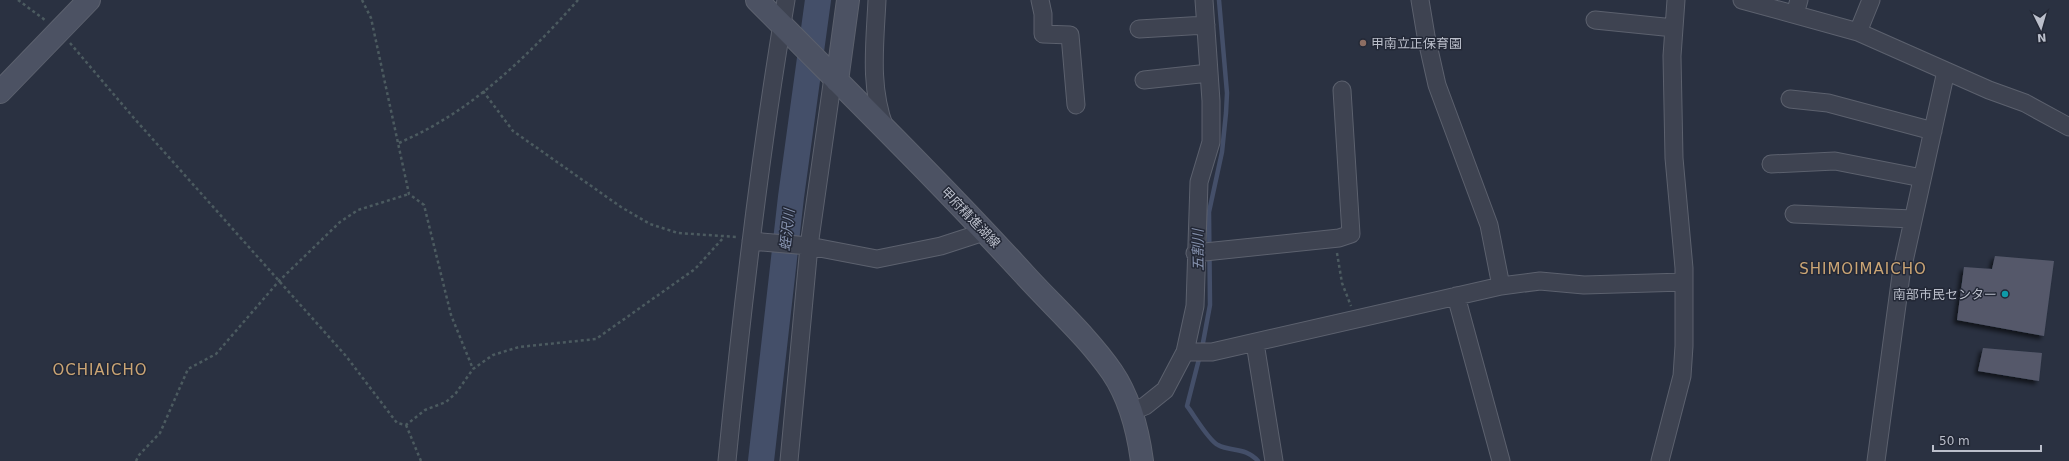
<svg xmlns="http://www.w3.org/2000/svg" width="2069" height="461" font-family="'DejaVu Sans','Noto Sans JP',sans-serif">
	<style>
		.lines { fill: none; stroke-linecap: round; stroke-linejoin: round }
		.stream { stroke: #444f69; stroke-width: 4.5 }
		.river { stroke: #444f69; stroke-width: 26 }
		.building { fill: #54596b; filter: url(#shadow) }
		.street-casing { stroke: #5c616e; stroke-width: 19 }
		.secondary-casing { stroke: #5c616e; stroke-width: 24 }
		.path { stroke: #4c5b60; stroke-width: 2.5; stroke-dasharray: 3 3; stroke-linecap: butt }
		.street { stroke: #3e4351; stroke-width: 17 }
		.secondary { stroke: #4c5263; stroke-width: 22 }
		.education-dot { fill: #8d6e63; stroke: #232836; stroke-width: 1.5 }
		.culture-dot { fill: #0f9aa8; stroke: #232836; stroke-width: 1.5 }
		.labels { text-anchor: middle; stroke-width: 3; stroke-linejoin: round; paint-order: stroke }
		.poi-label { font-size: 13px; fill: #bbbfcb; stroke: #232836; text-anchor: start }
		.street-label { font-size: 13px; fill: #bbbfcb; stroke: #232836 }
		.water-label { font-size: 14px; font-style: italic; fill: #8692ae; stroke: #232836 }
		.quarter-label { font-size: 15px; letter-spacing: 1px; fill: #cca675; stroke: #232836 }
	</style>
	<defs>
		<filter id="shadow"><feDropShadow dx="-3.5" dy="3.5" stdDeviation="2" flood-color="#0009"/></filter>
	</defs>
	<rect width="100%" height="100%" fill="#2a3141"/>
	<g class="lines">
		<path class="stream" d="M1202 348 1210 305 1209 212 1222 152 1226 113 1227 93 1219 0
			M1200 355 1187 406C1194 415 1209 441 1218 445 1231 452 1246 447 1258 461"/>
		<path class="river" d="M761 461 791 197 818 0"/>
	</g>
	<path class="building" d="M1995 256 2054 261 2044 336 1957 320 1964 267 1992 269Z
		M1983 348 2042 353 2039 381 1978 371Z"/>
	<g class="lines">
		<defs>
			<path id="street" d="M877 0C875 43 869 87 885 128
				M1040 0 1043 14V34L1070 35 1076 105
				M1420 0 1426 36 1437 85 1489 225 1501 286
				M1742 0 1858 32 1989 90 2025 103 2069 127
				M1795 14 1799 0
				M1595 20 1674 28
				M1139 29 1206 25
				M1858 32 1871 0
				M1144 80 1209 73
				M1790 99 1828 103 1933 131
				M1771 164 1835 161 1922 178
				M1794 214 1913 219
				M751 241 809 246 877 259 941 246 984 232
				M1195 253 1339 238 1351 234 1342 90
				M1456 296 1501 461
				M1255 343 1274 461
				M1185 352H1212L1501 286 1540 281 1584 285 1684 282
				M1130 412 1145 406 1165 390 1185 352 1195 306 1199 182 1211 142V101L1204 0
				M727 461C742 307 760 153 786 0
				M789 461 809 246 833 77
				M1660 461 1682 376 1684 346V268L1674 158 1672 56 1676 0
				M1876 461 1901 275 1946 71"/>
			<path id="secondary" d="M757 0C847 91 938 180 1024 274 1053 306 1087 336 1112 372 1129 397 1138 431 1142 461
				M837 81 848 0
				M0 92 89 0"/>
		</defs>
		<use href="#street" class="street-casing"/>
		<use href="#secondary" class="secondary-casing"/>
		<path class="path" d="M18 0 45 20
			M362 0 371 18 409 194 424 205 451 315 473 369
			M70 43 133 117 346 356 397 423 406 425 425 410 446 402 456 393 473 369 493 355 519 347 596 339 695 269 724 237
			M483 91 513 131 621 207 650 224 678 233 737 237
			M399 143C412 137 425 131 438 123 490 93 538 45 578 0
			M1337 253 1342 283 1351 306
			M406 425 421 461
			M136 461 139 455 160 433 188 369 216 354 279 281 340 222 358 210 409 194"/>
		<use href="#street" class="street"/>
		<use href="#secondary" class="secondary"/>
	</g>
	<circle class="education-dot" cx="1363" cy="43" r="4"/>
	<circle class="culture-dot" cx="2005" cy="294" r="4"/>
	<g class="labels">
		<g class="poi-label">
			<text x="1371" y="48">甲南立正保育園</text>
			<text x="1997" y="299" text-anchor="end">南部市民センター</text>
		</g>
		<g class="street-label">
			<text transform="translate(971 217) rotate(46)" y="5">甲府精進湖線</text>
		</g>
		<g class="water-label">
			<text transform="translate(787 230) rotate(-84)" y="5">蛭沢川</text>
			<text transform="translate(1198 250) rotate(-91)" y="5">五割川</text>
		</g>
		<g class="quarter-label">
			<text x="1863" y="274">SHIMOIMAICHO</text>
			<text x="100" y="375">OCHIAICHO</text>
		</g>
	</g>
	<g transform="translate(2041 28) rotate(175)" stroke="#232836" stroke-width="3" paint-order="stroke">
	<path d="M0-3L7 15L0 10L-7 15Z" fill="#bbbfcb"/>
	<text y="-6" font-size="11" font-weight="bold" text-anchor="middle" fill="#bbbfcb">N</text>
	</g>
	<path d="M1933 445v6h108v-6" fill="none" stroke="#bbbfcb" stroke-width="2"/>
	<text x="1939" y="445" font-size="12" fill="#bbbfcb" stroke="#232836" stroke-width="3" paint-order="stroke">50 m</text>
</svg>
